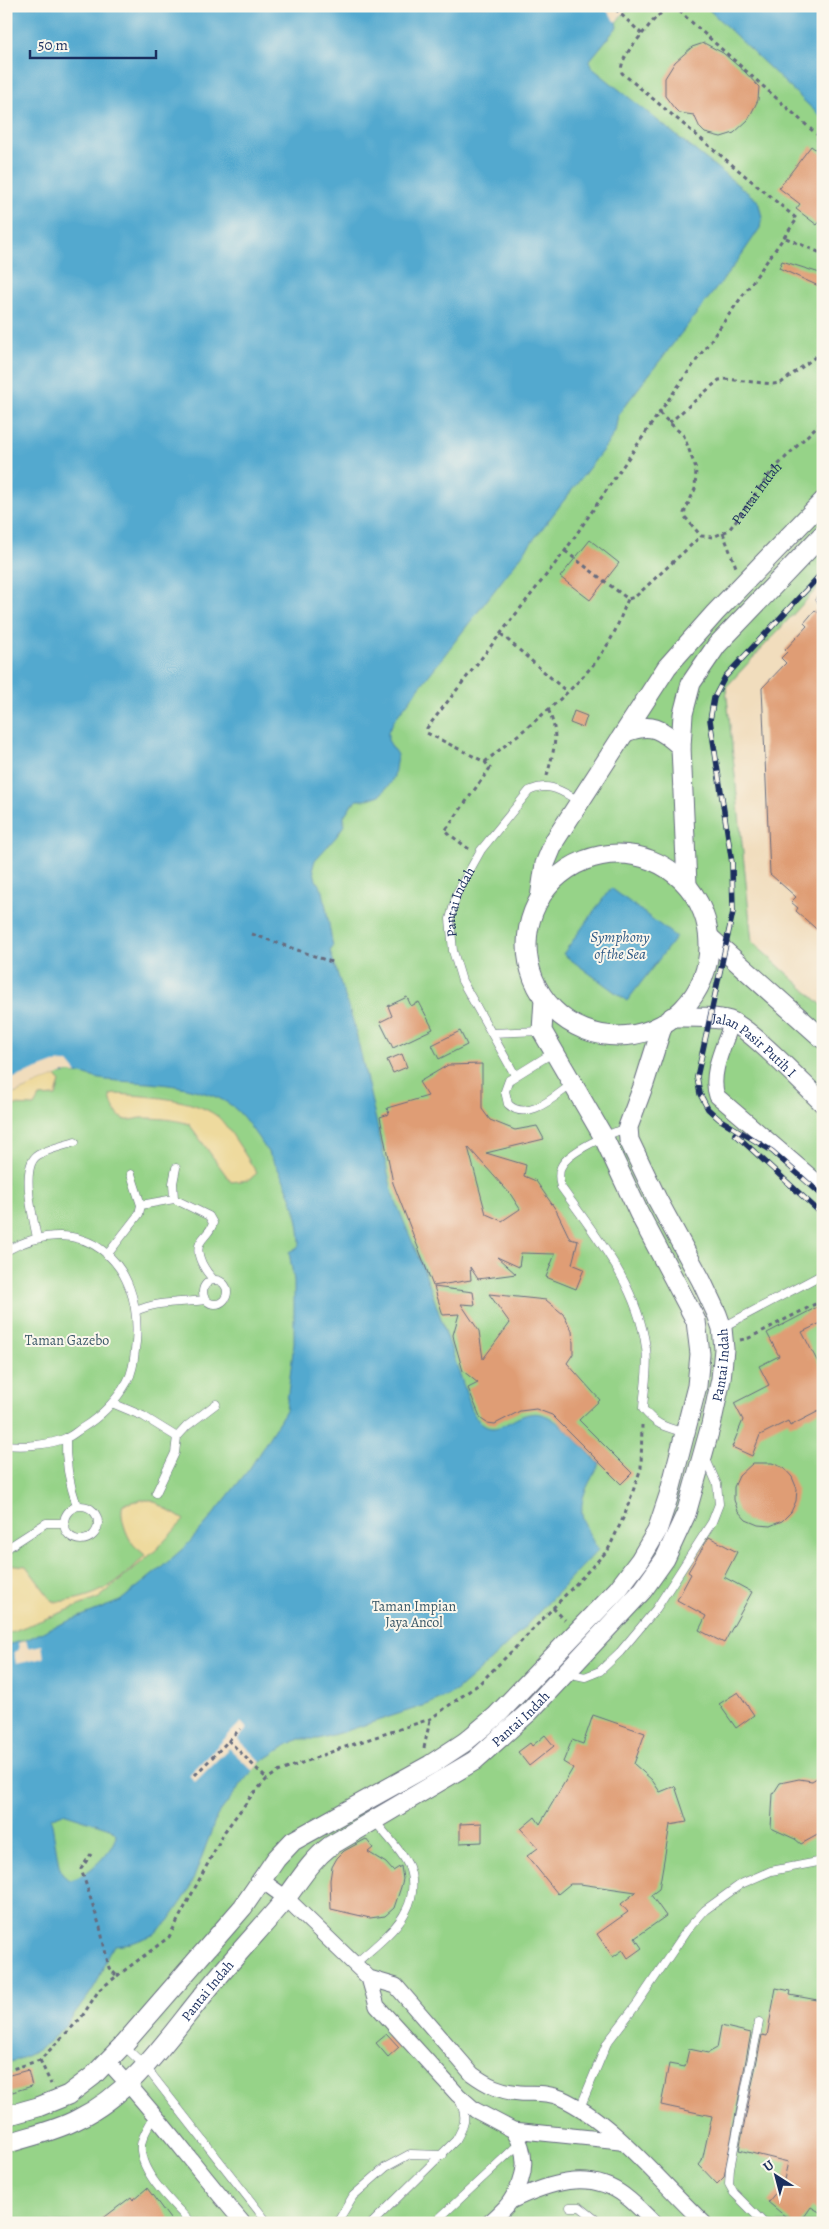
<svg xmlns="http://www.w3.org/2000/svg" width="829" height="2229" font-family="Alegreya,serif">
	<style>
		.green { fill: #96d388; stroke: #588173 }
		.sand { fill: #eeda9e; stroke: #84847e }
		.water { fill: #53a9cf; stroke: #376c96; fill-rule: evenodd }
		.pier { fill: #f1ddbd }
		.building { fill: #df9d74; fill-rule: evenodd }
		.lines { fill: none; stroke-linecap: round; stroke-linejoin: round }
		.service-casing { stroke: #666c7f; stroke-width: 9 }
		.minor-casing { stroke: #666c7f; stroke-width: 17 }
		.tertiary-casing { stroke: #666c7f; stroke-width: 21 }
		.path { stroke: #666c7f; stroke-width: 3; stroke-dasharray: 4 4; stroke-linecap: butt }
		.service { stroke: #fff; stroke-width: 8 }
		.minor { stroke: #fff; stroke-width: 15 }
		.tertiary { stroke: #fff; stroke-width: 19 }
		.rail-casing { stroke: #1b2f5e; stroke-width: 5.5 }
		.rail { stroke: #fbf7ec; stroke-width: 4; stroke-dasharray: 11; stroke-linecap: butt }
		.labels { text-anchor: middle; stroke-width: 4; stroke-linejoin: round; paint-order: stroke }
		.street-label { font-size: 14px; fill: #1b2f5e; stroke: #fbf7ec }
		.park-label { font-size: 14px; fill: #3a5868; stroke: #fbf7ec }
		.water-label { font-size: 15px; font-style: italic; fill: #2f5a86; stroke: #fbf7ec }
	</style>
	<rect width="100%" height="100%" fill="#fbf7ec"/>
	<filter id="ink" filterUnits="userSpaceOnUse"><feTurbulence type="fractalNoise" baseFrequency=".02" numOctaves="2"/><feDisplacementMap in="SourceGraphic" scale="10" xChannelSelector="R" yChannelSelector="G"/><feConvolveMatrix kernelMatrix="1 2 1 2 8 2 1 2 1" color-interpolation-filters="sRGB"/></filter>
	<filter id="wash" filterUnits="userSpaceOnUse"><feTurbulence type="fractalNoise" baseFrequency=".0096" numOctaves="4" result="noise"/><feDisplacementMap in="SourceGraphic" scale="20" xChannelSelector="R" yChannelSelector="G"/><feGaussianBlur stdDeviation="1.12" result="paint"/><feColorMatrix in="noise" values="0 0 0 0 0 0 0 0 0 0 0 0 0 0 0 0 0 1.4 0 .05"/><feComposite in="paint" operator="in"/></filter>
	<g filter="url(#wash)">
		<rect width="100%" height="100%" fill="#f1ddbd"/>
		<path class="green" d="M23 6H823V582L726 687 752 942 823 1006V2223H6V29Z"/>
		<path class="sand" d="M56 1076 60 1081 56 1096 39 1097 34 1106 11 1105 6 1107V1097Z
			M116 1094C145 1096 193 1098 217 1116 228 1125 248 1160 257 1173L249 1180 231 1182 189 1124C174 1119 157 1118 142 1118 137 1118 131 1121 126 1120 117 1118 111 1104 110 1095Z
			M141 1500H152L184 1520 156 1550 99 1598 6 1634V1564L26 1566 53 1602C93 1600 119 1585 145 1555 141 1551 136 1548 133 1544 126 1535 119 1515 123 1504Z"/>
		<path class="water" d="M6 6H629L616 22 617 27 590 60 591 67 758 201 762 217 760 228 736 263 623 408 618 415 615 432 606 446 395 719 388 732V740L397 755 394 776 390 784 380 795 365 800H358L352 804 344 816V825L336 837 315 860 313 867 316 880 323 891 333 947 330 951 354 1024 393 1195 427 1278 473 1413C495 1449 512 1408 541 1414 560 1418 585 1450 600 1464 577 1501 575 1512 598 1550L516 1636 487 1664 456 1691 429 1704 346 1731 318 1739H299L282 1748 261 1762 246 1778 217 1816 189 1891 169 1921 153 1935 132 1943 115 1945C106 1955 104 1967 98 1980 88 2000 57 2038 38 2050 29 2056 17 2060 6 2063V1645L26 1640 51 1628 120 1601 161 1568 187 1545 209 1520 250 1468 286 1410 294 1343V1281L289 1252 298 1247 300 1243C299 1201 278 1165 254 1132 248 1123 241 1113 232 1106 222 1098 206 1093 194 1090 165 1082 137 1083 107 1080 93 1079 81 1071 66 1073 46 1076 25 1089 6 1097ZM63 1813 110 1828 116 1834C115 1850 85 1879 69 1880L63 1875 59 1866 51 1818Z
			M705 6H823V119Z
			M611 888 676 937 627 1001 563 954Z"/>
		<path class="pier" d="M603 6H621L625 11 616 22Z
			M68 1062 77 1073H64L6 1097V1081L54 1063Z
			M26 1640 28 1648 42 1645 44 1658 16 1664 14 1652 19 1650 18 1643Z
			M241 1722 247 1729 238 1739 261 1762 253 1771 229 1748 195 1782 189 1775Z"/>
		<g id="blocks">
			<path class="building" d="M704 43 723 53 745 72 759 87 758 100 748 120 734 133 721 137 705 133 700 128 694 115 679 113 674 108 665 96V78L675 62 692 47Z
				M811 146 823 155V218L817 225 796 209 800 204 779 188Z
				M782 261 823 274V288L779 268Z
				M590 540 619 563 590 600 560 577Z
				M815 610 823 617V935L796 911 798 908 791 902 796 897 770 874 762 688 786 663 781 658 787 652 785 650 807 626 804 623Z
				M574 711 587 716 583 728 570 723Z
				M407 997 411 1006 419 1002 433 1029 393 1048 380 1022 392 1016 388 1006Z
				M460 1031 467 1045 439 1059 432 1045Z
				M402 1054 407 1067 393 1073 387 1060Z
				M482 1064V1109L490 1120 515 1130 537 1126 544 1139 486 1153 526 1165 524 1176 536 1181 556 1210 570 1239 578 1241 572 1264 584 1269 576 1289 546 1277 555 1254 521 1253 519 1267 497 1257 516 1274 478 1279 470 1267 471 1280 433 1286 393 1183 380 1117 389 1114 387 1108 428 1096 419 1082 448 1065ZM468 1147 511 1195 520 1209 502 1221 486 1214Z
				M434 1287 473 1292 475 1305 461 1304 479 1331 483 1359 510 1323 489 1294 546 1300 563 1314 572 1331 573 1343V1354L567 1363 600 1400 579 1420 632 1473 621 1484 552 1415 536 1409 520 1411 495 1424 487 1423 481 1419 468 1388 478 1383 463 1371 454 1340 453 1335 459 1314 443 1315Z
				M823 1304V1322L802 1332 823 1372V1409L790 1426 788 1421 760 1435 752 1456 732 1447 743 1420 734 1403 769 1385 759 1366 779 1356 767 1333Z
				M753 1463H772L784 1468 792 1477 797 1489 796 1501 791 1512 782 1521 770 1526 758 1525 746 1520 738 1511 734 1500V1487L739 1476Z
				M709 1537 737 1552 724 1577 752 1592 724 1643 699 1630 706 1616 677 1600 691 1574 688 1572Z
				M738 1692 754 1715 736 1728 719 1704Z
				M593 1715 645 1733 634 1764 652 1780 660 1792 675 1786 687 1822 670 1825 659 1889 651 1895 666 1916 635 1938 642 1948 628 1958 623 1950 613 1957 597 1934 628 1912 621 1904 636 1892 580 1884H570L558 1894 527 1856 538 1848 521 1829 535 1817 540 1824 573 1768 563 1762 572 1740 583 1744Z
				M545 1735 554 1746 529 1766 518 1752 530 1743 532 1746Z
				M823 1774V1832L801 1844 795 1839 771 1828 773 1794 780 1783 799 1779 812 1781Z
				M482 1823V1842L460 1843V1824Z
				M366 1839 373 1848 368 1852 386 1863 393 1871 401 1866 403 1879 401 1887 394 1908 385 1916 370 1918 331 1909 330 1880 332 1867 337 1858 344 1851Z
				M776 1988 791 1991 790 1995 823 2001V2214L811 2207 800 2223H793L768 2202 783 2184 788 2162 739 2150 762 2035 767 2036Z
				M721 2026 751 2033 724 2177 717 2184 699 2165 702 2161 712 2116 661 2105 669 2064 685 2067 689 2049 708 2053 717 2048Z
				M387 2034 399 2047 388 2057 376 2043Z
				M28 2070 32 2086 6 2094V2076Z
				M147 2188 173 2223H97L131 2197 133 2200Z"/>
		</g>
	</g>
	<g filter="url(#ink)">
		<use href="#blocks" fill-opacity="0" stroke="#666c7f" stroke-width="1"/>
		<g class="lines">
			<defs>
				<g id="service">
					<path d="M820 599 823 601"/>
					<path d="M492 1033 542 1031"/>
					<path d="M554 1052 509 1080 505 1091 508 1104C527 1123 555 1096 572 1084"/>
					<path id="s2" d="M515 1075 462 981 453 951 450 919 457 893 481 850 529 791C551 781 562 792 581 802"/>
					<path d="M628 1127C611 1133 568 1151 561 1167 558 1174 559 1180 561 1187 596 1236 638 1286 646 1348 649 1367 644 1390 643 1409 657 1426 665 1427 686 1433"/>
					<path d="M174 1199 173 1183 176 1168"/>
					<path d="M141 1205 174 1199 209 1216 213 1223C211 1232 204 1235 200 1243 194 1255 206 1272 214 1280"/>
					<path d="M37 1238C34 1221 19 1166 38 1155 48 1149 63 1146 75 1142"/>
					<path d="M6 1251C83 1209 143 1261 136 1342 134 1356 134 1370 127 1382 116 1401 100 1417 82 1428 77 1431 72 1436 66 1438 50 1445 23 1447 6 1445"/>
					<path d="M107 1255 139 1214 141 1205 131 1174"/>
					<circle cx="215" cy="1292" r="12"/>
					<path d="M136 1311C157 1301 182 1303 205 1300"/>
					<path d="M723 1327 823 1274"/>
					<path d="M112 1403 143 1416 177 1437"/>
					<path d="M66 1438C65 1462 69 1483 77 1506"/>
					<path d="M156 1493 175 1453 177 1437 187 1426 216 1404"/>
					<circle cx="81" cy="1523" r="17"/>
					<path d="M6 1549 46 1523H64"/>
					<path d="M567 1673 585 1677 600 1671 620 1652 656 1609 712 1522 719 1504 717 1484 706 1459"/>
					<path d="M354 1965C382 1939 425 1912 409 1867 403 1852 384 1833 374 1820"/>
					<path d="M759 2022 730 2168 729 2184 734 2193 764 2223"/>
					<path d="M123 2045 145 2066 268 2223"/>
					<path d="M580 2108 607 2043 637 2004 687 1930 705 1910 741 1884 771 1871 823 1861"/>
					<path d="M154 2116C150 2125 142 2135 141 2145 138 2172 174 2204 191 2223"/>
					<path d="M570 2207H580L600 2223"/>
					<path d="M337 2223 353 2196 386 2167 410 2154 443 2155"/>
					<path d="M372 2223 456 2140C464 2126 468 2118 460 2102"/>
					<path d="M434 2223 521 2142"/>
				</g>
				<path id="minor" d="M732 1022C725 1044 709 1073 717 1096L823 1187
					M261 1880 286 1898 369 1978 396 1986 472 2074C487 2085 501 2092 520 2093 534 2094 548 2092 561 2098 614 2122 661 2183 704 2223
					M369 1978 377 2006 458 2095 475 2110 513 2130 620 2141
					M107 2061C156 2112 197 2170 243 2223
					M511 2201C547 2184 589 2168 625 2196 636 2204 645 2214 654 2223
					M489 2223C496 2216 506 2209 511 2200 527 2176 529 2154 513 2130"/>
				<g id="tertiary">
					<path d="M626 732C651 722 662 729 681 747"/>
					<circle cx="618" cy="945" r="91"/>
					<path d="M687 885 681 747 683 714 691 683 717 645 823 534"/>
					<path d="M540 898 545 864 555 840 667 667 715 613 823 501"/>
					<path d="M709 937 823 1039"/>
					<path id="s3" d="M672 1017C691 1017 711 1016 730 1021 749 1027 805 1086 823 1103"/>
					<path d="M6 2116 38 2107 68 2095 93 2076 123 2045 243 1907 276 1859 293 1841 430 1765 465 1742 496 1716 618 1589 640 1560 657 1531 669 1495 697 1386 700 1354 696 1321 639 1213 603 1136 542 1031 544 999"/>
					<path id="s4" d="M6 2144C30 2136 56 2131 78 2119 132 2093 167 2039 204 1994 228 1964 254 1936 279 1907 296 1887 308 1863 330 1846L474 1761 529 1712 643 1590 665 1559 686 1514 711 1425 721 1379 724 1349 722 1328 717 1314 701 1280 657 1199 629 1140 628 1127 644 1084 663 1024"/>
				</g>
			</defs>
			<use href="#service" class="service-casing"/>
			<use href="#minor" class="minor-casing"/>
			<use href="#tertiary" class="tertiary-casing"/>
			<g class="path">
				<path d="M642 34C650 25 664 4 677 9L823 140"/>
				<path d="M786 238 823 254"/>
				<path id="s1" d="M659 413 684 436 696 469 695 489 684 513 685 517 701 536 713 537 729 530 772 471 823 420"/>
				<path d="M669 423 719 380 725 379 773 384 781 383 823 351"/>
				<path d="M723 533 736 567"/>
				<path d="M565 551 628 599 635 597 701 536"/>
				<path d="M501 634 567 692"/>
				<path d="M485 762C526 727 588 684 613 635 619 623 623 611 628 599"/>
				<path d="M547 776C554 748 560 736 548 709"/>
				<path d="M469 849 445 831 490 768 485 762 427 733V728L565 551 659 413 797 219 622 73C618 61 635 43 642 34L612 6"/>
				<path d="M252 934 334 963"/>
				<path d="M740 1340 749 1338 823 1300"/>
				<path d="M553 1608 565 1620"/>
				<path d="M228 1740 267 1779"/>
				<path d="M424 1748 430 1720"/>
				<path d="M195 1775 240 1729"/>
				<path d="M117 1976 169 1937 225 1831 252 1795 267 1779 278 1772 339 1749 430 1719 479 1684 518 1645 608 1550 625 1514 641 1468 642 1425"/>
				<path d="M40 2060 51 2084"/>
				<path d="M6 2071 40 2060 81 2018 99 1990 117 1976 109 1968 100 1927 81 1869 91 1854"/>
			</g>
			<use href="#service" class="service"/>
			<use href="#minor" class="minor"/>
			<use href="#tertiary" class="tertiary"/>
			<defs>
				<path id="rail" d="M823 572 725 677 714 698 710 720 732 863 733 912 697 1077 700 1094 708 1109 719 1119 772 1151 823 1196
					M735 1134 823 1215"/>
			</defs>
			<use href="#rail" class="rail-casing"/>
			<use href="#rail" class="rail"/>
		</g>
	</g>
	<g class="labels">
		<g class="street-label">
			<text dy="5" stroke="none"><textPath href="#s1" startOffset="220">Pantai Indah</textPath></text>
			<text dy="5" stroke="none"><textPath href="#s2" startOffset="190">Pantai Indah</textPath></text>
			<text dy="5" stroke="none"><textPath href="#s3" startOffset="91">Jalan Pasir Putih I</textPath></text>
			<text dy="5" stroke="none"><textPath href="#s4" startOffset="1099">Pantai Indah</textPath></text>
			<text dy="5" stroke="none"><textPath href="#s4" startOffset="680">Pantai Indah</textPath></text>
			<text dy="5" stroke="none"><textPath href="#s4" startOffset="260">Pantai Indah</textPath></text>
		</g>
		<g class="park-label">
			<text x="67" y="1345">Taman Gazebo</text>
			<text x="414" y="1611">Taman Impian<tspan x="414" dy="16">Jaya Ancol</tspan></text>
		</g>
		<g class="water-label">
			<text x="620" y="942">Symphony<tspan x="620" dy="17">of the Sea</tspan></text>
		</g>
	</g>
	<rect width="829" height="2229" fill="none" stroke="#fbf7ec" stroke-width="25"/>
	<g transform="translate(776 2176) rotate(324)" stroke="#fbf7ec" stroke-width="4" paint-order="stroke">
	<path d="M0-4L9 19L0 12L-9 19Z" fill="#1b2f5e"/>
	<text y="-8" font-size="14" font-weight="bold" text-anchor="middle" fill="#1b2f5e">U</text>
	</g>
	<path d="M30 50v8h126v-8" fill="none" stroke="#1b2f5e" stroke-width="2.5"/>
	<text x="38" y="50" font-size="15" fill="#1b2f5e" stroke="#fbf7ec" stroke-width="4" paint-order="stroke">50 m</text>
</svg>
